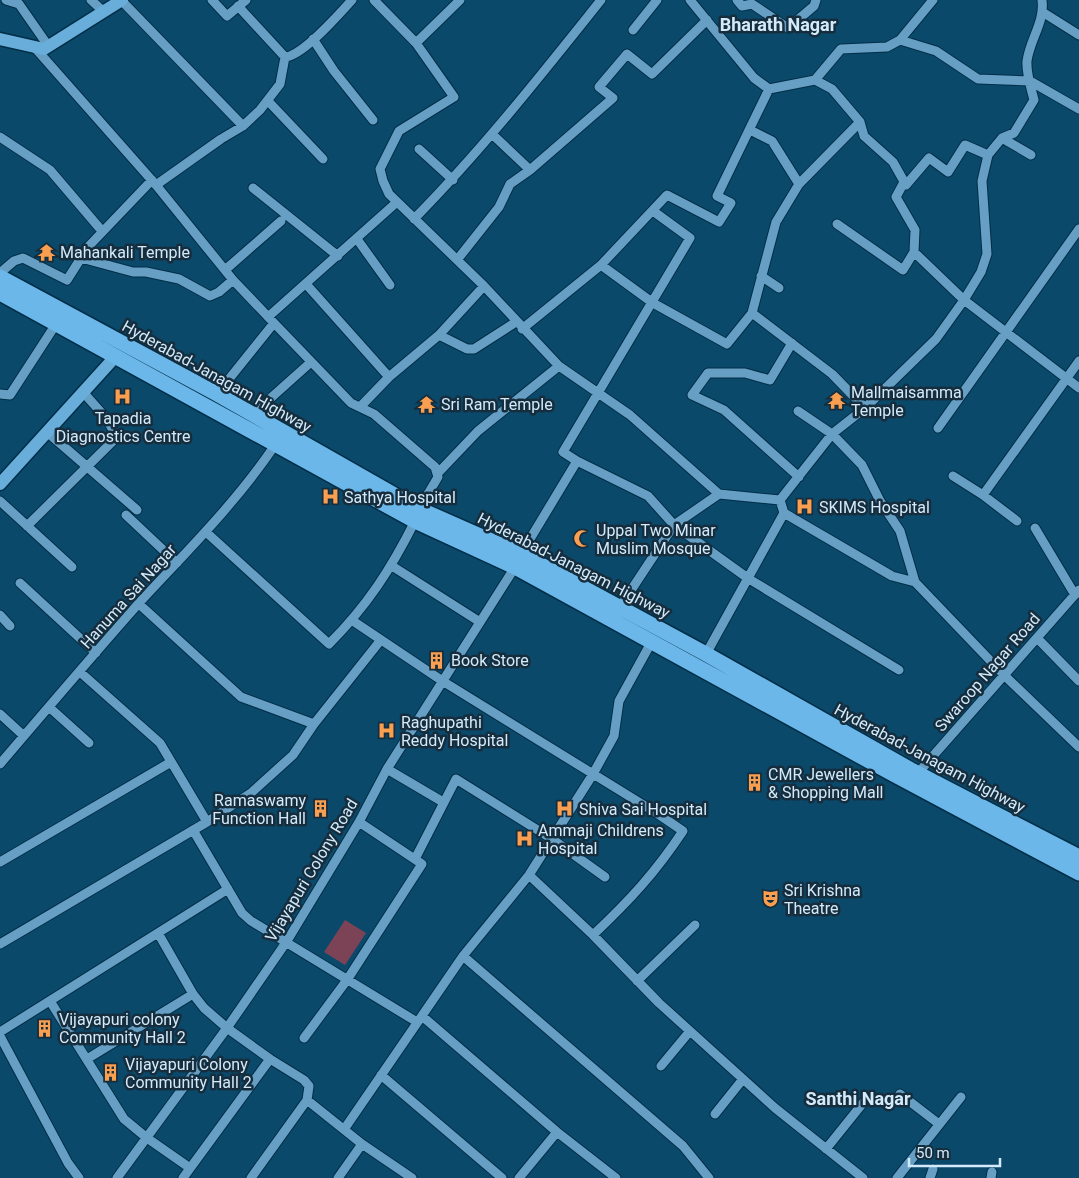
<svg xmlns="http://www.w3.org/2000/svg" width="1079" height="1178" font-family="Roboto,sans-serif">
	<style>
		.green { fill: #7c4356 }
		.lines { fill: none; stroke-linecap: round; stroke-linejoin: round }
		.minor-casing { stroke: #002e47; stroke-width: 11 }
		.major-casing { stroke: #002e47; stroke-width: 15 }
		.highway-casing { stroke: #002e47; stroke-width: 18 }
		.minor { stroke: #669ec4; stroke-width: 9 }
		.major { stroke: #69adda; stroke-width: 12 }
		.highway { stroke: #6bb7e9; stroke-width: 15 }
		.labels { text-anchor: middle; stroke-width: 5; stroke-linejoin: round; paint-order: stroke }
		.poi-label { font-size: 16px; fill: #d3eafa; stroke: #162d3d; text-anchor: start }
		.street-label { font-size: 16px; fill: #d3eafa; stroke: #162d3d }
		.neighbourhood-label { font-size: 18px; font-weight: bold; fill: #d3eafa; stroke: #162d3d }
	</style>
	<rect width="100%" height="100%" fill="#0b496b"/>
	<path class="green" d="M345 920 366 933 345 965 324 952Z"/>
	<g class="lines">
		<defs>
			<path id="minor" d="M6 0 19 4 49 47
				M91 0 104 12
				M121 0 243 126
				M212 0 227 16 246 0
				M374 0 416 43 460 0
				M690 0 754 78 769 89 815 80 832 89 860 122 864 136 893 162 906 185 903 184 896 197 915 230 914 252 964 300 1079 388
				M737 0 742 6 752 4 788 28 814 6 816 0
				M238 6 285 57
				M1044 13 1079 35
				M633 30 657 0
				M313 39 334 71 373 120
				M900 40 933 0
				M416 43 454 97 399 131 380 169 383 181 389 194 484 286 559 366 630 415 719 494
				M36 49 156 185 233 280 274 323 351 403 374 414 435 467 438 477 419 509
				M815 80 841 49 887 47 900 40 936 51 978 79 1030 81 1079 109
				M268 101 323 159
				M750 130 772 141 799 184
				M492 134 530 170
				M0 137 50 170 102 231
				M1002 138 1031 155
				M419 149 453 180
				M156 185 221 139 243 126 260 110 280 84 285 57C303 56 339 14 352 0
				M906 185 929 158 948 172 965 145 988 155
				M253 188 338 256
				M414 219C482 150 541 75 601 0
				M837 224 903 270 914 252
				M357 239 390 285
				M81 258 87 248 152 180
				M457 260 499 207 510 184 530 170 613 98 599 87 627 54 652 74 707 20
				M601 265 653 303 727 344 752 313 776 222 799 184 860 122
				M225 270 281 221
				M0 273 14 261 23 258 67 280 81 258 133 272H146L179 279 210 296 219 292 233 280
				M761 276 779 288
				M306 284 389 377
				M752 313 832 374 865 408
				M268 317 397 202
				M522 329 601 265 667 195 719 222 731 203 717 196 769 89
				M439 335 484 286
				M792 343 770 380 745 373H708L692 395 724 410 799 477
				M0 394 10 395 56 324
				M217 394 274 323
				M361 406 389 377 439 335 467 349H474L516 322
				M798 411 832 434 862 465 880 501 900 531 915 582 1004 675 1079 747
				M253 414 311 362
				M938 428 1079 229
				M47 432 137 510
				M577 461 648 496 674 525 749 579 899 670
				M438 473 478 431 559 366
				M953 476 983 495 1017 521
				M983 495 1079 361
				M0 501 72 567
				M784 513 892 576 915 582
				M126 515 177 563
				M27 526 117 437 106 418 83 392
				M1035 528 1075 595
				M206 532 329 644C367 606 391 569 415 521
				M521 554 577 461 563 452 690 238 653 211
				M392 566 480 622
				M20 583 96 653
				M139 604 241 697 314 724
				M620 607 674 525 719 494 780 500 832 434 865 408 936 339 964 300 981 272 987 254 982 181 988 155 1002 138 1014 133 1034 100C1031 88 1026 73 1027 61 1030 39 1045 22 1042 0
				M0 615 10 626
				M353 621 444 682 658 814 683 831C655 873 630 900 593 935
				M1037 638 1079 681
				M706 654 784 513 780 500
				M80 672 160 743 207 822
				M49 707 89 743
				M0 714 24 736
				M0 764C46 710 92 656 139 603 186 552 236 503 275 445
				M387 769 443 802
				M918 773 1079 590
				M193 830 242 913 251 921 417 1022
				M415 859 456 779 552 839 605 877
				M0 862 171 762
				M529 875 593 935 659 1003 690 1031 775 1108 863 1178
				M158 933 193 994 204 1008 227 1028 270 1059 304 1080 309 1086 307 1100 362 1144 412 1178
				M0 944 207 822 251 793 293 755 314 724 380 641
				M463 956 683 1146 709 1178
				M637 981 695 925
				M50 1001 124 1119 147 1138 190 1168
				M422 1016 557 1132 616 1178
				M0 1032 228 889
				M0 1036 68 1163 79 1178
				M304 1038 347 980 422 864 359 822
				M87 1059 193 994
				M661 1066 690 1031
				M381 1075 502 1178
				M900 1094 939 1124
				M715 1114 743 1079
				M345 1128 463 956 529 875 593 774 614 736 619 701 652 641
				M826 1149 867 1098
				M117 1178 227 1028 287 941 359 822 387 769 515 567
				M183 1178 270 1059
				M251 1178 307 1100
				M338 1178 362 1144
				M519 1178 557 1132
				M897 1178 961 1097
				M930 1178 933 1169
				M991 1178 992 1172"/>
			<path id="major" d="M0 39 44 49 122 0
				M0 484 115 357"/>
			<path id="highway" d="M0 277 217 394 419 509 521 554 706 654 913 771 1079 857
				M0 293 415 521 515 567 893 774 1079 873"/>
		</defs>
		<use href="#minor" class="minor-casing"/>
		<use href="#major" class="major-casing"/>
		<use href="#highway" class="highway-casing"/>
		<use href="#minor" class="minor"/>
		<use href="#major" class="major"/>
		<use href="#highway" class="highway"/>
	</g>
	<defs>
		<symbol id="temple-bare" viewBox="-9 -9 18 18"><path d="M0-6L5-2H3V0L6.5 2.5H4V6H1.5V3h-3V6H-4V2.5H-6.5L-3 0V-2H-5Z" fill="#fa9f4f" stroke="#162d3d" stroke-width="2.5" paint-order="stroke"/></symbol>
		<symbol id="hospital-bare" viewBox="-9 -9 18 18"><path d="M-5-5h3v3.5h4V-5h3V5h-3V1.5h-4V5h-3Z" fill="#fa9f4f" stroke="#162d3d" stroke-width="2.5" paint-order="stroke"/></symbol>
		<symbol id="mosque-bare" viewBox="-9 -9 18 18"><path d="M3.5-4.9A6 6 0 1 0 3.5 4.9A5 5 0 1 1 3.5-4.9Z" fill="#fa9f4f" stroke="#162d3d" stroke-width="2.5" paint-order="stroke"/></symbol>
		<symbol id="building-bare" viewBox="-9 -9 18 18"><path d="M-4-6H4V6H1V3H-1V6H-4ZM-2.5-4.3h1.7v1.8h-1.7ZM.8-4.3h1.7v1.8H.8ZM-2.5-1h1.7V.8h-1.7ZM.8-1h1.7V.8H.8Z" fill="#fa9f4f" stroke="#162d3d" stroke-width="2.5" paint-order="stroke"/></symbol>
		<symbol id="theatre-bare" viewBox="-9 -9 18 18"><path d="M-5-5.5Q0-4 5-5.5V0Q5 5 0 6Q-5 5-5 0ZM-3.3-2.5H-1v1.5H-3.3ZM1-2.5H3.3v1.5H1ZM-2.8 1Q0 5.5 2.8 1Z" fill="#fa9f4f" stroke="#162d3d" stroke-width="2.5" paint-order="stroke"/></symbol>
	</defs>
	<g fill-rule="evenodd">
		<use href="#temple-bare" x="34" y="240" width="25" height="25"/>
		<use href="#hospital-bare" x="110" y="384" width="25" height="25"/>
		<use href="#temple-bare" x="824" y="388" width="25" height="25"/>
		<use href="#temple-bare" x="414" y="392" width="25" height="25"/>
		<use href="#hospital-bare" x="318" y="484" width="25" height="25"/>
		<use href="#hospital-bare" x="792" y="494" width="25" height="25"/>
		<use href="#mosque-bare" x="570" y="526" width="25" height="25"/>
		<use href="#building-bare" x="424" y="648" width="25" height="25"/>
		<use href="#hospital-bare" x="374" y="718" width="25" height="25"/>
		<use href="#building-bare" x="742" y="770" width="25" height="25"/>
		<use href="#building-bare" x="308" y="796" width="25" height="25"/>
		<use href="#hospital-bare" x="552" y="796" width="25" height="25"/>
		<use href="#hospital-bare" x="512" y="826" width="25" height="25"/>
		<use href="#theatre-bare" x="758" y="886" width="25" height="25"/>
		<use href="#building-bare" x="32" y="1016" width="25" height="25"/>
		<use href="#building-bare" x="98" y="1060" width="25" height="25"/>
	</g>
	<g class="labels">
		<g class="poi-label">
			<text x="60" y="258">Mahankali Temple</text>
			<text x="851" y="398">Mallmaisamma<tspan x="851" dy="18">Temple</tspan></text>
			<text x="441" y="410">Sri Ram Temple</text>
			<text x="123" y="424" text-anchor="middle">Tapadia<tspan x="123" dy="18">Diagnostics Centre</tspan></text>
			<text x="344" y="503">Sathya Hospital</text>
			<text x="819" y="513">SKIMS Hospital</text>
			<text x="596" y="536">Uppal Two Minar<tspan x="596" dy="18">Muslim Mosque</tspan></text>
			<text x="451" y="666">Book Store</text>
			<text x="401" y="728">Raghupathi<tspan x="401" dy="18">Reddy Hospital</tspan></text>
			<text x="768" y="780">CMR Jewellers<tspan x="768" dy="18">&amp; Shopping Mall</tspan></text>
			<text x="306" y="806" text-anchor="end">Ramaswamy<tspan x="306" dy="18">Function Hall</tspan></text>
			<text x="579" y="815">Shiva Sai Hospital</text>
			<text x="538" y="836">Ammaji Childrens<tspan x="538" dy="18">Hospital</tspan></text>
			<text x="784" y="896">Sri Krishna<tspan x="784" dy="18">Theatre</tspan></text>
			<text x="59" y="1025">Vijayapuri colony<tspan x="59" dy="18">Community Hall 2</tspan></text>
			<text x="125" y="1070">Vijayapuri Colony<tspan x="125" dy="18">Community Hall 2</tspan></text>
		</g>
		<g class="street-label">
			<text transform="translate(217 376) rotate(29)" y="6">Hyderabad-Janagam Highway</text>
			<text transform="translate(574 565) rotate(27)" y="6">Hyderabad-Janagam Highway</text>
			<text transform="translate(128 596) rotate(-48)" y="6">Hanuma Sai Nagar</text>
			<text transform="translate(987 672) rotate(-49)" y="6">Swaroop Nagar Road</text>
			<text transform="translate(930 758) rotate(28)" y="6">Hyderabad-Janagam Highway</text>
			<text transform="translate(311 870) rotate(-59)" y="6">Vijayapuri Colony Road</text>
		</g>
		<g class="neighbourhood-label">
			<text x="778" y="31">Bharath Nagar</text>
			<text x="858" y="1105">Santhi Nagar</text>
		</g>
	</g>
	<path d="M909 1158v8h91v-8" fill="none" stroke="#d3eafa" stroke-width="2.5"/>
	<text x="916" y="1158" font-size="15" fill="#d3eafa" stroke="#162d3d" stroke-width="4" paint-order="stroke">50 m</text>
</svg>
